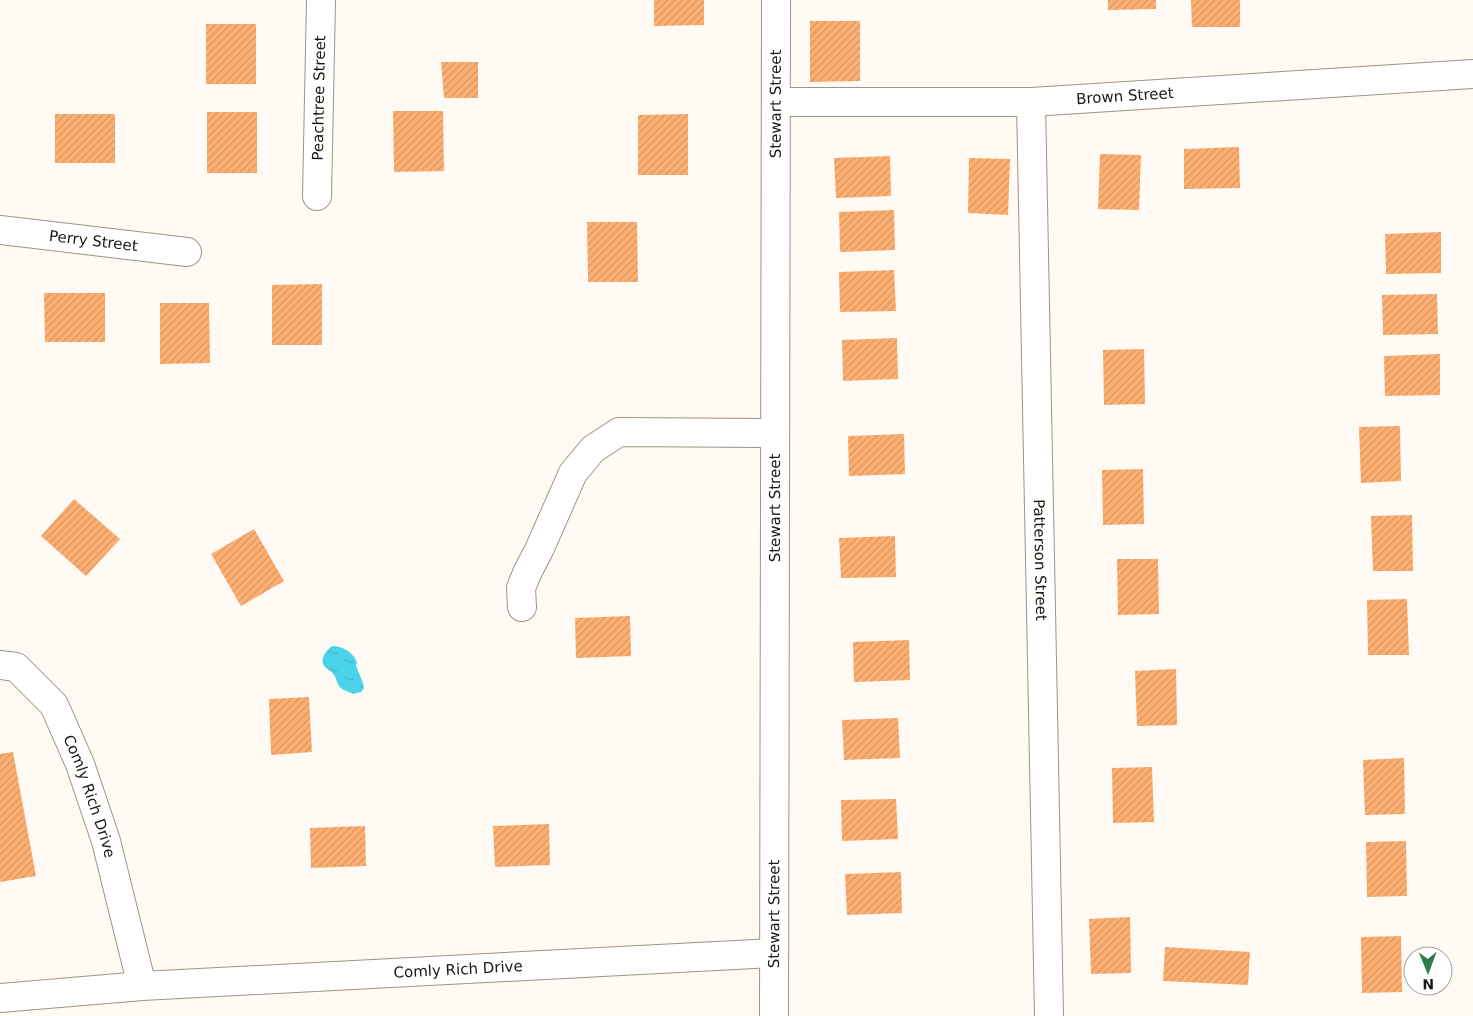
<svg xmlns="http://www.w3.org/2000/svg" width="1473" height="1016" font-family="'DejaVu Sans',sans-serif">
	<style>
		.water { fill: url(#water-ripples) }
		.building { fill: url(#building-hatch) }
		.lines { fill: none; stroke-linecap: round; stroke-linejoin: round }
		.minor-casing { stroke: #9e9486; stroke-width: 30 }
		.minor { stroke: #fff; stroke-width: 28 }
		.labels { text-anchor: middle; stroke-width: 4; stroke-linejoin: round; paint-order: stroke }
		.street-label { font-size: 15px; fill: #1b1712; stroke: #fff }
	</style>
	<defs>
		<pattern id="water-ripples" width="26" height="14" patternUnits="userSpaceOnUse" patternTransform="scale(1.25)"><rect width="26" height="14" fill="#4bd3eb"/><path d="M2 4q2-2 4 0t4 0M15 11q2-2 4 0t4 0" fill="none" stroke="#41b4c8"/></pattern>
		<pattern id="building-hatch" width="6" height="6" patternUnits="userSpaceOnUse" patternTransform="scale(1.25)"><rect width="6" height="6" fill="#fdaf72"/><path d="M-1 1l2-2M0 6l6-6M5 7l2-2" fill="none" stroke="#d89662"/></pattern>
	</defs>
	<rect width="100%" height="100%" fill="#fffaf4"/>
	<path class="water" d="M332 646C342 646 351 651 356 660 359 667 354 661 357 668 359 675 363 680 364 688L361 692 353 694C348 691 343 691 339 686 337 683 336 678 334 675 332 671 328 670 325 667 319 659 326 651 332 646Z"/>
	<path class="building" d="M654 0H704V25L654 26Z
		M1108 0H1156V9L1108 10Z
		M1191 0H1240V27H1192Z
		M810 21H860V81L810 82Z
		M206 24H256V84H206Z
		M441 62H478V98H444Z
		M393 111H443L444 171 394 172Z
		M207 112H257V173H207Z
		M55 114H115V163H55Z
		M688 114V175H638V115Z
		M1239 147 1240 188 1184 189V149Z
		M1100 154 1141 155 1139 210 1098 209Z
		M890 156 891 196 836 198 834 158Z
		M969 158 1010 159 1008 215 968 213Z
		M894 210 895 250 840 252 839 212Z
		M587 222H637L638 282H588Z
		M1441 232V273L1386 274 1385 234Z
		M894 270 896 311 840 312 839 272Z
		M322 284V345H272V285Z
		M44 293H105V342H45Z
		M1437 294 1438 334 1383 335 1382 295Z
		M160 303H209L210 363 160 364Z
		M897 338 898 379 843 381 842 340Z
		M1144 349 1145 404 1104 405 1103 350Z
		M1440 354V395L1385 396 1384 356Z
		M1400 426 1401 481 1361 483 1359 427Z
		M904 434 905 474 849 476 848 436Z
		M1143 469 1144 524 1103 525 1102 470Z
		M74 499 120 539 86 576 41 536Z
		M1412 515 1413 571H1373L1371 516Z
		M254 529 284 581 241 606 211 554Z
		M895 536 896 577 841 578 839 538Z
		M1117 559H1158L1159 614 1118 615Z
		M1407 599 1409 655H1368L1367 600Z
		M630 616 631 656 576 658 575 618Z
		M909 640 910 680 854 682 853 642Z
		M1176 669 1177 725 1137 726 1135 671Z
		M309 697 312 752 271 755 269 699Z
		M898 718 900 758 844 760 842 720Z
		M13 752 36 876 0 882V754Z
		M1404 758 1405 814 1365 815 1363 760Z
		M1152 767 1154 822 1113 823 1112 768Z
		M896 799 898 839 842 841 841 800Z
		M549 824 550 865 495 867 493 826Z
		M365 826 366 866 311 868 310 828Z
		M1406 841 1407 896 1367 897 1366 842Z
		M901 872 902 913 847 915 845 874Z
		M1130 917 1131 973 1091 974 1089 919Z
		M1401 936 1402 992 1362 993 1361 937Z
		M1165 947 1250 952 1248 985 1163 981Z"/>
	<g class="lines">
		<defs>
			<g id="minor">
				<path id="s1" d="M776 102H1031L1473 74"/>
				<path id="s2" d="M1031 102 1049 1016"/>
				<path id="s3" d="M317 196 321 0"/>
				<path id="s4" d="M0 230 187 252"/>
				<path d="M522 607 521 588 527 573 539 550 573 473 593 449 619 432 775 433"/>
				<path id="s5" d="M0 665 16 667 54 705 80 764 106 841 142 986"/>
				<path id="s6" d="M0 998 142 986 774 953"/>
				<path id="s7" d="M774 1016 776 0"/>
			</g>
		</defs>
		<use href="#minor" class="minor-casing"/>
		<use href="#minor" class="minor"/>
	</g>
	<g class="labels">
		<g class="street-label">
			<text dy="5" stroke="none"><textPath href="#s1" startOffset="349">Brown Street</textPath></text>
			<text dy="5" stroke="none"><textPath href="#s3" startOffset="98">Peachtree Street</textPath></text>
			<text dy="5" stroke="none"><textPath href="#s7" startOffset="912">Stewart Street</textPath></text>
			<text dy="5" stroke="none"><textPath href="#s4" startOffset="94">Perry Street</textPath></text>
			<text dy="5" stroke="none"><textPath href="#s7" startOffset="508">Stewart Street</textPath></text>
			<text dy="5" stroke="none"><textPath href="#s2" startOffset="458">Patterson Street</textPath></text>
			<text dy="5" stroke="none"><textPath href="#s5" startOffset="168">Comly Rich Drive</textPath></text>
			<text dy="5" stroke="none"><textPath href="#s7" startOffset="102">Stewart Street</textPath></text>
			<text dy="5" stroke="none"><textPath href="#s6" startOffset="459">Comly Rich Drive</textPath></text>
		</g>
	</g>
	<g transform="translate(1428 971) rotate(179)"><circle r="24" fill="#ffffff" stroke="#a4a2a0"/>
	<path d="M0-4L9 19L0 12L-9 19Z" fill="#2f7d4d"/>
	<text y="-8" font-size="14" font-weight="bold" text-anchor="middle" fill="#1b1712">N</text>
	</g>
</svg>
